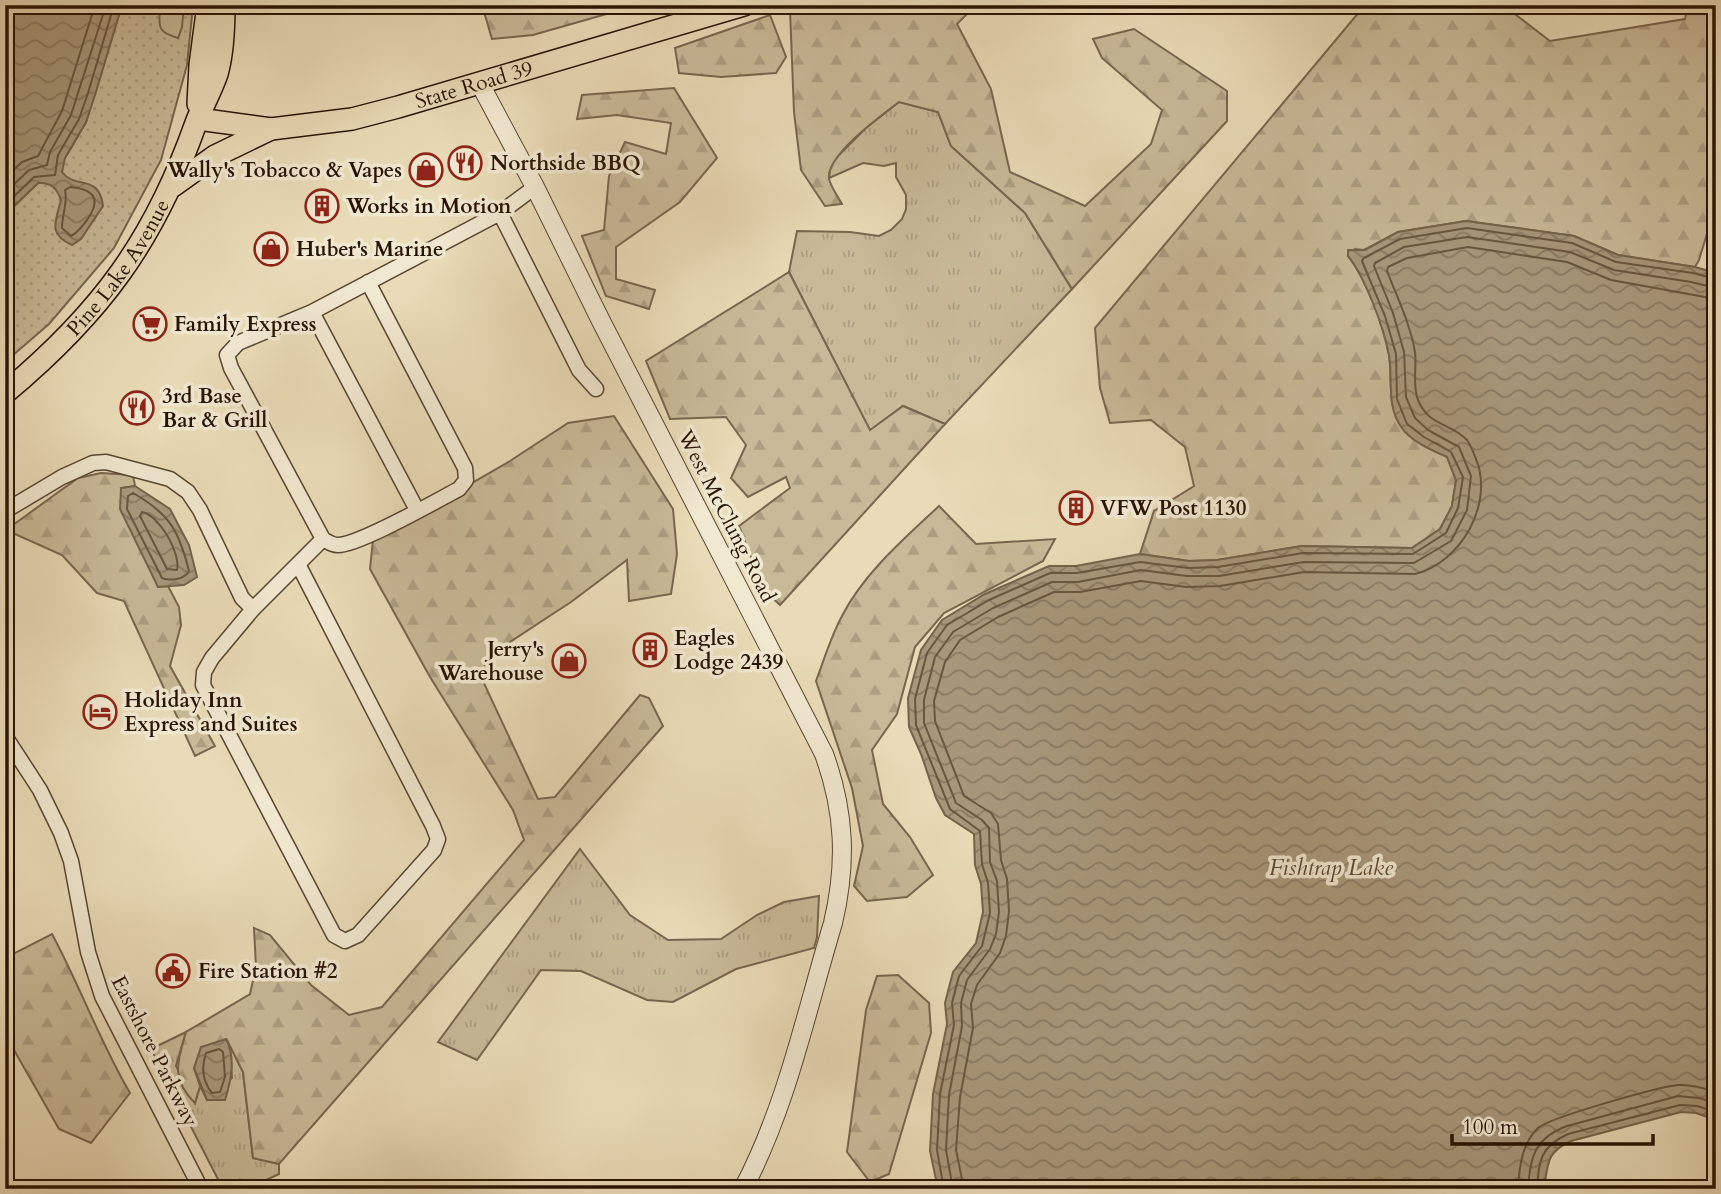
<svg xmlns="http://www.w3.org/2000/svg" width="1721" height="1194" font-family="Cardo,serif">
	<style>
		.grass { fill: url(#grass-tufts); stroke: #78664e; stroke-width: 2 }
		.forest { fill: url(#forest-firs); stroke: #78664e; stroke-width: 2 }
		.park { fill: url(#park-dots); stroke: #78664e; stroke-width: 2 }
		.garden { fill: #c8b998; stroke: #78664e; stroke-width: 2 }
		.water { fill: url(#water-waves); stroke: #74634a; stroke-width: 2 }
		.lines { fill: none; stroke-linecap: round; stroke-linejoin: round }
		.shore { stroke: #68563e; stroke-width: 2 }
		.minor-casing { stroke: #584630; stroke-width: 17 }
		.tertiary-casing { stroke: #584630; stroke-width: 20 }
		.primary-casing { stroke: #281403; stroke-width: 24 }
		.minor { stroke: #f1e8d0; stroke-width: 14 }
		.tertiary { stroke: #f1e8d0; stroke-width: 18 }
		.primary { stroke: #e9dbb7; stroke-width: 21 }
		.labels { text-anchor: middle; stroke-width: 7; stroke-linejoin: round; paint-order: stroke }
		.street-label { font-size: 21px; fill: #281403; stroke: #f1e8d0 }
		.poi-label { font-size: 21px; font-weight: bold; fill: #281403; stroke: #f1e8d0; text-anchor: start }
		.water-label { font-size: 23px; font-style: italic; fill: #5b4833; stroke: #f1e8d0 }
	</style>
	<defs>
		<pattern id="grass-tufts" width="24" height="20" patternUnits="userSpaceOnUse" patternTransform="scale(1.75)"><rect width="24" height="20" fill="#c8b998"/><path d="M3 7l-1-3M5 7V3M7 7l1-3M15 17l-1-3M17 17v-4M19 17l1-3" fill="none" stroke="#ac9e81"/></pattern>
		<pattern id="forest-firs" width="22" height="20" patternUnits="userSpaceOnUse" patternTransform="scale(1.75)"><rect width="22" height="20" fill="#c8b998"/><path d="M5 1l3.5 6h-7zM16 11l3.5 6h-7z" fill="#ac9e81"/></pattern>
		<pattern id="park-dots" width="8" height="8" patternUnits="userSpaceOnUse" patternTransform="scale(1.75)"><rect width="8" height="8" fill="#c8b998"/><path d="M2 2h.1M6 6h.1" fill="none" stroke="#ac9e81" stroke-width="1.8" stroke-linecap="round"/></pattern>
		<pattern id="water-waves" width="16" height="10" patternUnits="userSpaceOnUse" patternTransform="scale(1.75)"><rect width="16" height="10" fill="#a7977a"/><path d="M0 5q4-4 8 0t8 0" fill="none" stroke="#887a62"/></pattern>
	</defs>
	<rect width="100%" height="100%" fill="#e9dbb7"/>
	<filter id="stains"><feTurbulence type="fractalNoise" baseFrequency=".00286" numOctaves="4"/><feColorMatrix values="0 0 0 0 .2 0 0 0 0 .09 0 0 0 0 .02 0 0 0 .5 -.17"/></filter>
	<radialGradient id="worn" r=".72"><stop offset=".6" stop-color="#630" stop-opacity="0"/><stop offset="1" stop-color="#630" stop-opacity=".3"/></radialGradient>
	<path class="grass" d="M899 102 938 112 951 146 1025 213 1072 289 945 424 903 406 870 431 789 272 797 231 850 232 879 236 891 230 902 219 906 209V195L896 177V163L884 166 863 163 829 178 831 163 866 128Z
		M580 849 630 915 668 940 721 939 757 915 784 902 819 896 817 937 814 948 736 969 673 1002 647 1000 581 971 541 970 477 1060 438 1042Z
		M186 1032 176 1066 195 1103 200 1086 207 1100 232 1078 230 1045 243 1072 253 1158 279 1164V1174L247 1189H223L151 1049Z"/>
	<path class="forest" d="M482 5 533 7 638 5 533 35 492 39Z
		M802 5H976L957 24 991 89 1010 172 1085 206 1151 144 1162 110 1102 58 1093 39 1134 29 1227 91V121L1072 289 1025 213 951 146 938 112 899 102C882 115 825 156 829 179 831 187 838 197 842 204L825 206 801 170 794 112 790 10Z
		M1365 5H1503L1550 41 1685 19 1688 5H1716V204L1699 260 1695 267 1618 255 1574 236 1466 221 1398 232 1364 250 1355 249 1348 256C1367 278 1383 326 1389 355 1393 380 1386 406 1402 428 1412 442 1432 450 1447 457L1456 480 1452 506 1440 529 1412 548 1302 546 1217 560 1189 561 1140 554 1154 511 1194 486 1185 447 1151 420 1110 423 1100 388 1095 328Z
		M770 15 786 57 776 73 721 77 679 73 675 48Z
		M674 88 717 158 680 202 616 247V279L655 290 649 309 606 296 582 236 604 230 609 176 625 142 666 154 671 123 617 115 577 119 582 95Z
		M789 272 870 430 903 406 945 424 780 605 763 589 739 526 790 488 786 477 748 497 731 478 746 445 726 417 670 419 646 361Z
		M614 416 673 509 677 554 671 594 629 601 627 560 571 602 487 657 482 679 538 799 555 797 640 695 649 698 663 726 279 1164 253 1158 243 1072 227 1040 194 1068 200 1086 195 1103C170 1079 178 1061 186 1032L250 994 256 967 254 928 270 935 311 985 349 1015 382 1007 524 840 513 810 430 677 370 569 373 540 510 461 568 423Z
		M101 473 133 475 135 486 121 488 158 587 168 586 179 607 181 625 170 666 215 746 195 756 124 601 97 593 62 555 6 530 78 478Z
		M939 506 976 544 1055 539 1043 561 944 613 915 647 897 714 872 750 883 804 910 837 933 875 907 897 867 901 854 886 863 846 852 788 816 681C824 660 831 636 842 616 864 573 904 539 939 506Z
		M52 934C80 986 100 1042 130 1093L91 1143 59 1129 14 1050 13 1038 5 1024V958Z
		M898 975 929 1003 931 1033 889 1174 870 1182 847 1152 866 1010 877 976Z"/>
	<path class="park" d="M122 5H193L187 65 161 160 114 248 49 324 5 362V215L67 155 86 122Z"/>
	<path class="garden" d="M160 5H184L182 27 178 38C156 32 159 26 160 5Z"/>
	<path class="water" d="M5 5H122L95 95 86 122 65 158 62 172C75 190 99 173 103 206L81 239 72 245C47 234 56 221 61 200 57 188 51 182 38 183L5 215Z
		M1466 221 1574 236 1618 255 1695 267 1716 273V1120L1696 1113 1681 1112 1571 1141C1546 1152 1548 1164 1544 1189H938L930 1151 933 1094 947 1024 945 1003 953 972 976 943 983 912 981 884 975 865 974 834 945 815 936 798 921 754 909 727 908 698 921 650 942 620 985 594 1049 566H1076L1140 554 1189 561 1217 560 1302 546 1412 548 1440 529 1452 506 1456 480 1447 457C1432 450 1412 442 1402 428 1386 406 1393 380 1389 355 1384 328 1365 277 1348 256V250H1365L1398 232Z
		M135 486 170 509 189 545 197 577 184 585 158 587 120 509 121 488Z
		M226 1039C236 1058 231 1081 225 1100H207L194 1068 201 1047Z"/>
	<g class="lines">
		<path class="shore" d="M5 178 22 162 38 156 62 111 95 5
			M70 187C94 189 102 199 87 220 82 226 78 233 71 236L62 228C62 214 68 204 65 190Z
			M5 193 29 170 47 165 50 152 71 115 106 5
			M5 205 34 177 55 175 58 155 79 119 88 93 114 5
			M133 493C170 514 179 531 189 571 184 580 170 581 162 578L127 509 128 496Z
			M142 512C159 515 181 553 177 570L167 569 140 516Z
			M219 1049 223 1052 225 1077 220 1092 212 1093C202 1081 201 1068 206 1053Z
			M944 1189 937 1150 940 1094 954 1025 952 1003 959 976 982 946 990 913 988 883 982 864 980 831 950 809 916 725 915 699 927 653 947 625 989 600 1050 573H1077L1140 562 1188 568 1218 567 1303 553 1413 554 1446 533 1458 508 1463 477 1451 452 1424 437 1407 424 1397 399 1396 354 1385 316 1362 261 1364 258 1400 239 1467 228 1572 243 1616 262 1693 273 1716 279
			M953 1189 946 1150 949 1095 962 1026 961 1003 967 980 990 949 996 934 999 912 997 881 990 862 989 828 982 820 956 803 924 723V700L935 657 953 632 993 608 1052 582H1078L1141 570 1187 576H1219L1304 562 1414 563 1451 541 1467 510 1471 476 1459 447 1428 430 1415 418 1406 397 1404 352 1393 313 1374 266 1375 263 1404 247 1467 237 1570 252 1614 270 1691 282 1716 288
			M964 1189 956 1150 960 1097 973 1028 971 1004 977 985 1000 953 1006 936 1009 911 1007 879 1001 860 998 824 991 813 964 796 935 721 934 701 945 662 960 640 998 617 1054 592H1080L1141 581 1186 587 1220 586 1304 572 1415 574C1462 562 1494 503 1476 459 1473 452 1471 445 1467 440 1450 422 1429 427 1418 400 1412 385 1417 367 1415 352 1410 323 1397 297 1387 271L1388 267 1407 258 1468 247 1567 262 1611 280 1716 299
			M1518 1189C1519 1168 1522 1143 1538 1128 1551 1117 1658 1087 1678 1085 1691 1084 1704 1088 1716 1092
			M1528 1189C1530 1156 1535 1138 1567 1126L1678 1096 1699 1098 1716 1103
			M1537 1189C1539 1160 1540 1147 1568 1134L1680 1105 1697 1106 1716 1112"/>
		<defs>
			<path id="minor" d="M500 213 579 370 596 389
				M368 282 465 468 466 480 459 489C436 501 359 545 338 545 332 545 328 542 323 539L231 368 227 355 238 343 312 312 500 213 535 187
				M312 312 417 510
				M5 511 62 477 93 463 106 462 170 479 188 492 200 510 242 598 253 609
				M298 564 433 826 438 839 434 850 358 935 345 941 334 935 203 685 204 672 212 658 253 609 323 539
				M5 736 40 790 61 833 71 861 88 952 102 996 201 1189"/>
			<path id="tertiary" d="M479 82 535 187 601 321 824 754C845 812 847 863 833 923 806 1012 787 1106 743 1189"/>
			<g id="primary">
				<path d="M198 104 200 65 208 5"/>
				<path id="s1" d="M198 119 271 129 352 119 398 107 744 5"/>
				<path d="M173 186 215 156 271 129"/>
				<path id="s2" d="M5 393C101 313 154 241 196 123 202 107 211 91 217 74 223 53 224 27 224 5"/>
			</g>
		</defs>
		<use href="#minor" class="minor-casing"/>
		<use href="#tertiary" class="tertiary-casing"/>
		<use href="#primary" class="primary-casing"/>
		<use href="#minor" class="minor"/>
		<use href="#tertiary" class="tertiary"/>
		<use href="#primary" class="primary"/>
	</g>
	<defs>
		<symbol id="restaurant-ring" viewBox="-11 -11 22 22"><circle r="9.5" fill="#f1e8d0" stroke="#8f2418" stroke-width="1.5"/><path d="M-5-6h1v4h1v-4h1v4h1v-4h1v5L-1.5 .5V6h-2V.5L-5-1ZM5-6V6H3V1.5H1.5Q1.5-4 5-6Z" fill="#8f2418"/></symbol>
		<symbol id="shop-ring" viewBox="-11 -11 22 22"><circle r="9.5" fill="#f1e8d0" stroke="#8f2418" stroke-width="1.5"/><path d="M-5-2.5h2.3a2.7 3.5 0 0 1 5.4 0H5L5.5 6h-11ZM-1.5-2.5h3a1.5 2.3 0 0 0-3 0Z" fill="#8f2418"/></symbol>
		<symbol id="building-ring" viewBox="-11 -11 22 22"><circle r="9.5" fill="#f1e8d0" stroke="#8f2418" stroke-width="1.5"/><path d="M-4-6H4V6H1V3H-1V6H-4ZM-2.5-4.3h1.7v1.8h-1.7ZM.8-4.3h1.7v1.8H.8ZM-2.5-1h1.7V.8h-1.7ZM.8-1h1.7V.8H.8Z" fill="#8f2418"/></symbol>
		<symbol id="supermarket-ring" viewBox="-11 -11 22 22"><circle r="9.5" fill="#f1e8d0" stroke="#8f2418" stroke-width="1.5"/><path d="M-6-5.5h2.5l.6 2H6L4.5 2H-2.5L-4.4-4H-6ZM-1.5 3.2a1.3 1.3 0 1 0 .1 0ZM3 3.2a1.3 1.3 0 1 0 .1 0Z" fill="#8f2418"/></symbol>
		<symbol id="hotel-ring" viewBox="-11 -11 22 22"><circle r="9.5" fill="#f1e8d0" stroke="#8f2418" stroke-width="1.5"/><path d="M-6-4.5h1.5V1H6V5H4.5V3h-9V5H-6ZM-4 0a1.8 1.8 0 1 1 3.6 0ZM.5 0V-2.5h3Q6-2.5 6 0Z" fill="#8f2418"/></symbol>
		<symbol id="civic-ring" viewBox="-11 -11 22 22"><circle r="9.5" fill="#f1e8d0" stroke="#8f2418" stroke-width="1.5"/><path d="M-.6-6.5H3V-4.5H.6V-3L4-1V1h2V6H-6V1h2V-1L-.6-3ZM-1.2 2.5V6h2.4V2.5Z" fill="#8f2418"/></symbol>
	</defs>
	<g fill-rule="evenodd">
		<use href="#restaurant-ring" x="446" y="144" width="38" height="38"/>
		<use href="#shop-ring" x="407" y="151" width="38" height="38"/>
		<use href="#building-ring" x="303" y="187" width="38" height="38"/>
		<use href="#shop-ring" x="252" y="230" width="38" height="38"/>
		<use href="#supermarket-ring" x="131" y="305" width="38" height="38"/>
		<use href="#restaurant-ring" x="118" y="389" width="38" height="38"/>
		<use href="#building-ring" x="1057" y="489" width="38" height="38"/>
		<use href="#building-ring" x="631" y="631" width="38" height="38"/>
		<use href="#shop-ring" x="550" y="642" width="38" height="38"/>
		<use href="#hotel-ring" x="81" y="693" width="38" height="38"/>
		<use href="#civic-ring" x="154" y="952" width="38" height="38"/>
	</g>
	<g class="labels">
		<g class="street-label">
			<text dy="7" stroke="none"><textPath href="#s1" startOffset="282">State Road 39</textPath></text>
			<text dy="7" stroke="none"><textPath href="#s2" startOffset="170">Pine Lake Avenue</textPath></text>
			<text transform="translate(727 516) rotate(63)" y="7">West McClung Road</text>
			<text transform="translate(155 1051) rotate(63)" y="7">Eastshore Parkway</text>
		</g>
		<g class="poi-label">
			<text x="490" y="170">Northside BBQ</text>
			<text x="402" y="177" text-anchor="end">Wally's Tobacco &amp; Vapes</text>
			<text x="346" y="213">Works in Motion</text>
			<text x="296" y="256">Huber's Marine</text>
			<text x="174" y="331">Family Express</text>
			<text x="162" y="403">3rd Base<tspan x="162" dy="24">Bar &amp; Grill</tspan></text>
			<text x="1100" y="515">VFW Post 1130</text>
			<text x="674" y="645">Eagles<tspan x="674" dy="24">Lodge 2439</tspan></text>
			<text x="544" y="656" text-anchor="end">Jerry's<tspan x="544" dy="24">Warehouse</tspan></text>
			<text x="124" y="707">Holiday Inn<tspan x="124" dy="24">Express and Suites</tspan></text>
			<text x="198" y="978">Fire Station #2</text>
		</g>
		<g class="water-label">
			<text x="1331" y="875">Fishtrap Lake</text>
		</g>
	</g>
	<rect width="1721" height="1194" fill="none" stroke="#e9dbb7" stroke-width="28"/>
	<rect x="7" y="7" width="1707" height="1180" fill="none" stroke="#281403" stroke-width="3.5"/>
	<rect x="14" y="14" width="1693" height="1166" fill="none" stroke="#281403" stroke-width="2"/>
	<path d="M1452 1134v10h201v-10" fill="none" stroke="#281403" stroke-width="3.5"/>
	<text x="1462" y="1134" font-size="21" fill="#281403" stroke="#f1e8d0" stroke-width="5" paint-order="stroke">100 m</text>
	<rect width="100%" height="100%" filter="url(#stains)"/>
	<rect width="100%" height="100%" fill="url(#worn)"/>
</svg>
